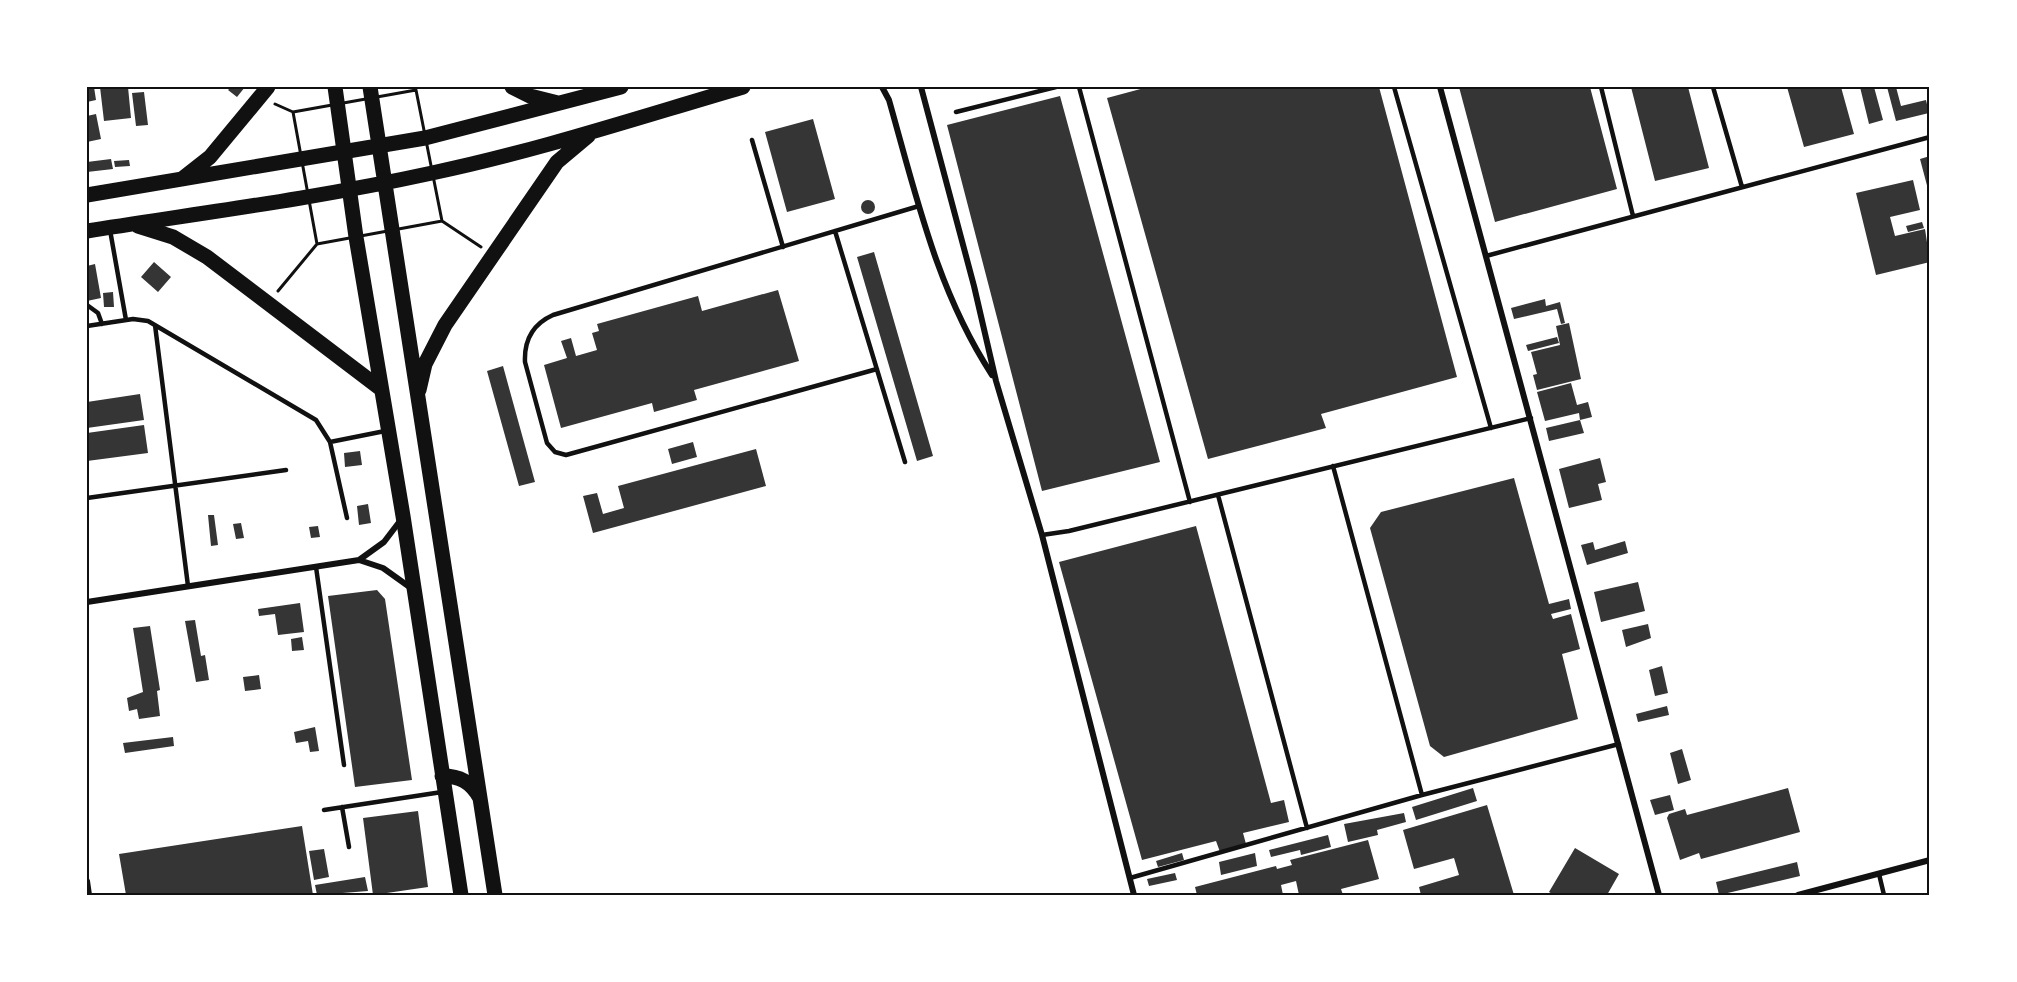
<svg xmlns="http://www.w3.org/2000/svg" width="2017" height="982" font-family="'Fira Sans Condensed',sans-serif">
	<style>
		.building { fill: #353535 }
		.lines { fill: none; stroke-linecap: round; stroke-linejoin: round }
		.path { stroke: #111; stroke-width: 3 }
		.service { stroke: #111; stroke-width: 4.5 }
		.minor { stroke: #111; stroke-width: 6 }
		.primary { stroke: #111; stroke-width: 15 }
		.neatline { fill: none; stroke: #111; stroke-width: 2 }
	</style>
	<rect width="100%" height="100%" fill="#fff"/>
	<path class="building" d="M87 87H94L96 100 87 102Z
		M100 87H128L131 118 104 121Z
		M231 87H245L237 97 228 90Z
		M1148 87H1379L1457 377 1321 414 1326 428 1208 459 1107 98Z
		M1459 87H1590L1617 189 1495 222Z
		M1631 87H1688L1709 168 1655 181Z
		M1787 87H1841L1854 134 1804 147Z
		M1860 87H1874L1883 120 1869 124Z
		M1887 87H1896L1901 106 1926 100 1929 113 1896 121Z
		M144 92 148 125 136 126 132 93Z
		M1060 96 1160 462 1042 491 947 125Z
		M96 114 101 139 87 142V116Z
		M813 119 835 199 787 212 765 132Z
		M1930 156V193H1929L1920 159Z
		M111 159 113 169 87 172V162Z
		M129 160 130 166 115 167 114 161Z
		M1913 180 1920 210 1890 217 1895 236 1925 229 1930 262 1876 275 1856 193Z
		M861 207a7 7 0 1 1 14 0a7 7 0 1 1-14 0Z
		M1922 222 1924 228 1908 232 1906 226Z
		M874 252 933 456 917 461 857 257Z
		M154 262 171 277 158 292 141 277Z
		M95 264 101 298 87 301V266Z
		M778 290 799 361 694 390 697 400 654 412 652 403 561 428 544 365 567 358 561 341 571 338 576 356 597 350 592 333 599 331 597 324 698 296 702 311Z
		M113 292 114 307H104L103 293Z
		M1545 299 1546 306 1560 302 1565 323 1561 324 1557 309 1514 319 1511 308Z
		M1569 323 1581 379 1537 390 1533 375 1537 374 1531 352 1560 345 1556 326Z
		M1557 337 1559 343 1528 351 1526 345Z
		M503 366 535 482 519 486 487 371Z
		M1571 383 1577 405 1588 402 1592 417 1580 420 1579 413 1545 421 1537 392Z
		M140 394 144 420 87 428V402Z
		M1580 420 1584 433 1549 441 1546 428Z
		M144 425 148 453 87 461V433Z
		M693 442 697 457 672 464 668 449Z
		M756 449 766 486 593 533 583 496 597 493 603 514 624 508 618 486Z
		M360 451 362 465 345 467 344 453Z
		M1600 458 1606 482 1598 484 1602 500 1569 508 1559 469Z
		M1514 478 1549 604 1569 599 1571 609 1551 614 1553 619 1571 614 1580 649 1562 654 1578 719 1444 757 1430 746 1370 528 1381 512Z
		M368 504 371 523 359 525 357 506Z
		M208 515H214L218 545 211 546Z
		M241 523 244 538 236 539 233 524Z
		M318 526 320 537 311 538 309 527Z
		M1196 526 1271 803 1284 800 1289 822 1243 833 1246 844 1220 852 1216 841 1142 860 1059 562Z
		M1625 541 1628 553 1587 565 1581 545 1593 542 1595 550Z
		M1638 582 1645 611 1601 622 1594 592Z
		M377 590 385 599 412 780 355 787 328 596Z
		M300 603 304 632 278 635 275 614 259 616 258 609Z
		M195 620 201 656 205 655 209 680 196 682 185 621Z
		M1648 624 1651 638 1626 647 1622 630Z
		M150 626 160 690 157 691 160 716 139 719 137 709 129 711 127 698 143 692 133 628Z
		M302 637 304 650 292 651 291 639Z
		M1662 666 1668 693 1655 696 1649 670Z
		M259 675 261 689 245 691 243 677Z
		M1667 706 1669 715 1638 722 1636 714Z
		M315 727 319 751 310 752 308 741 296 743 294 732Z
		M173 737 174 746 125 753 123 743Z
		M1682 749 1691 780 1678 784 1670 753Z
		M1473 788 1477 801 1416 820 1412 807Z
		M1788 788 1800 832 1701 859 1699 853 1680 860 1667 818 1669 814 1685 809 1687 815Z
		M1670 795 1674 810 1655 815 1650 800Z
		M1487 805 1514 895H1421L1419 887 1459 875 1454 858 1414 869 1403 830Z
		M418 811 428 887 373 895 363 818Z
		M1404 813 1406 822 1377 830 1378 835 1348 842 1344 824Z
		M302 826 313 895H126L119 854Z
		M1328 835 1331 847 1301 855 1300 850 1271 857 1269 850Z
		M1368 840 1379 879 1341 889 1343 895H1299L1296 881 1281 885 1283 895H1197L1195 887 1276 866 1277 869 1292 865 1290 860Z
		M1575 848 1619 874 1607 895H1554L1549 892Z
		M324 849 329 877 314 880 309 851Z
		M1182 853 1184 860 1158 867 1156 861Z
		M1255 853 1257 866 1221 875 1219 862Z
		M1797 862 1800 876 1719 895 1716 882Z
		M1175 873 1177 880 1149 886 1147 879Z
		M365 877 368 891 317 895 315 885Z"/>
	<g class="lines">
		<path class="path" d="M416 90 442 221 317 244 293 112Z
			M275 104 293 112
			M442 221 481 247
			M278 291 317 244"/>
		<path class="service" d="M1079 87 1190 502
			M1394 87 1491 428
			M1601 87 1633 216
			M1713 87 1742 187
			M956 112 1056 87
			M752 140 783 247
			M110 230 126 320
			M835 231 905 462
			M1486 256 1930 137
			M87 305 98 313 102 324
			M155 325 188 586
			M87 326 133 319 148 321 316 420 330 442 347 518
			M877 369 566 455 555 452 547 443 525 362C524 340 533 324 553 315L919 206
			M330 442 385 431
			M1333 466 1422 795
			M1218 495 1307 828
			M87 498 286 470
			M1042 535 1069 531 1531 418
			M316 567 344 765
			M342 807 349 847
			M324 810 442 792
			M1879 874 1884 895
			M1130 878 1422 795 1619 744"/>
		<path class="minor" d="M882 87 889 100C916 195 937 291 992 375
			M921 87 974 286 996 381 1042 535 1134 895
			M1440 87 1659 895
			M359 560 383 568 411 588
			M87 602 359 560 384 542 400 521
			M87 881 89 895
			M1798 895 1930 860"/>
		<path class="primary" d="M335 87 356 237 403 516 461 895
			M370 87 495 895
			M512 87 530 96 558 103
			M182 179 210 157 268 87
			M87 195 425 138 621 87
			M138 226 173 237 207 257 381 389
			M87 231C202 213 318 198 432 173 537 151 640 117 743 87
			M419 390 425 364 445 325 557 162 588 136
			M442 776C460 776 471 782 480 798"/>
	</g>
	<rect width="2017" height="982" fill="none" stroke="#ffffff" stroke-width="177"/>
	<rect x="88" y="88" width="1840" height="806" class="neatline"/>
</svg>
